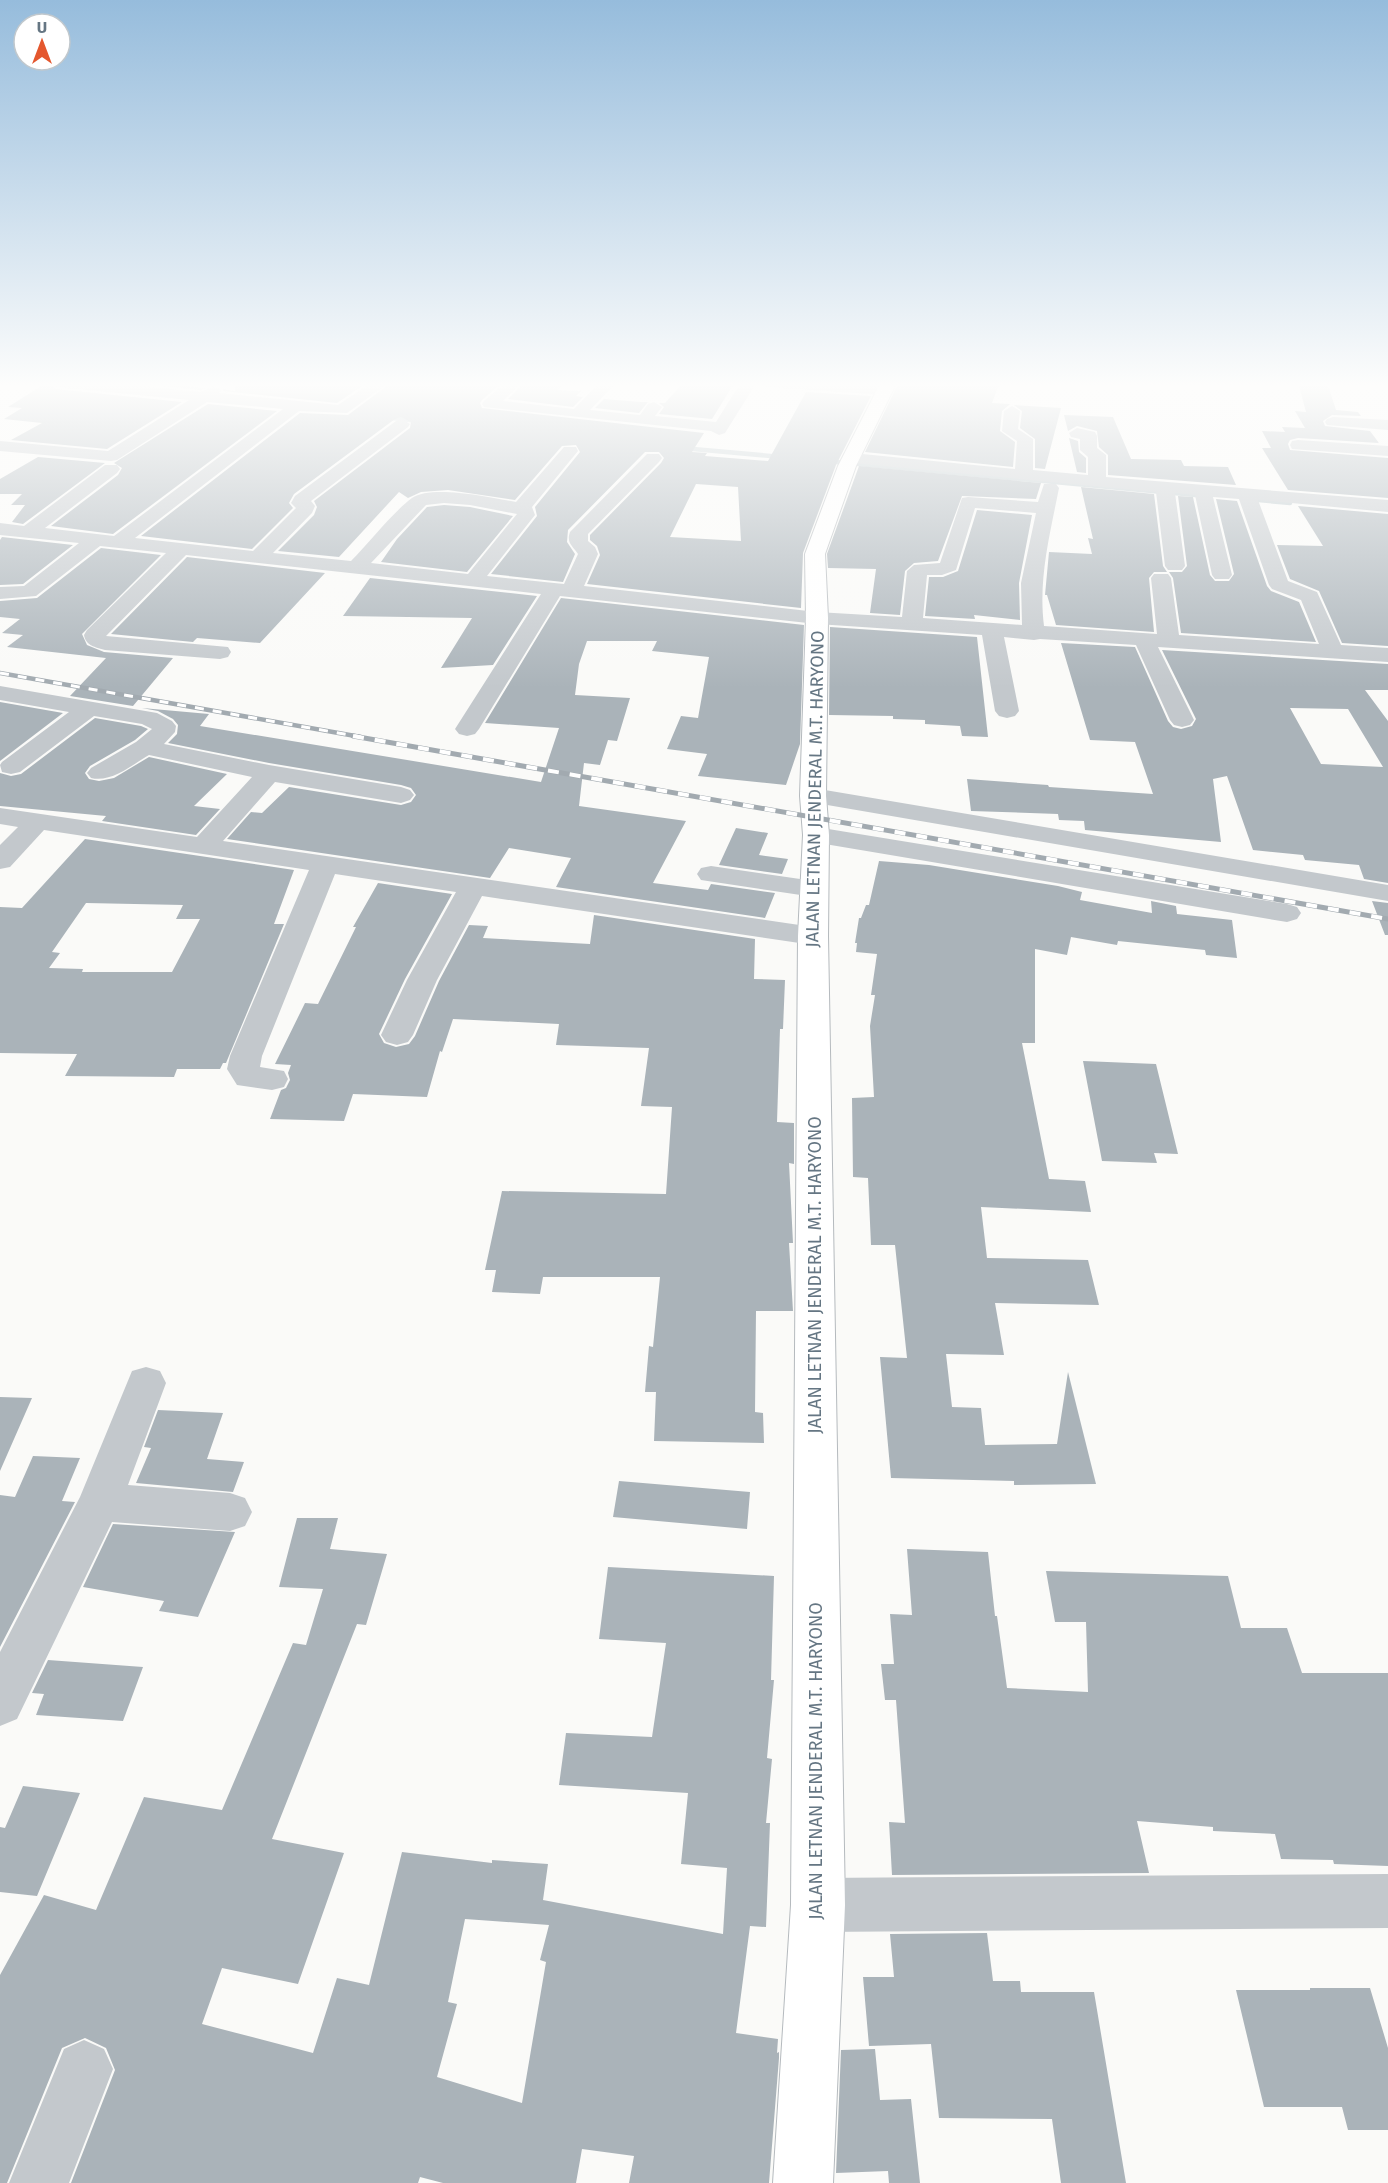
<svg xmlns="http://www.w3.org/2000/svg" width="1388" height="2183" font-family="'Fira Sans',sans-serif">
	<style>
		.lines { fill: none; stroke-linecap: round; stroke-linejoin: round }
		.stream { stroke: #bbc7cb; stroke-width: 4.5 }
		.building { fill: #aab3b9; fill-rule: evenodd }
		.major-casing { stroke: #b5babe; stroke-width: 2 }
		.minor { fill: #c3c8cc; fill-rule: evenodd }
		.major { fill: #fff; fill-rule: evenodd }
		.rail-far1-casing { stroke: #a2aab0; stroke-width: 4.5 }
		.rail-casing { stroke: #a2aab0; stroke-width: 5 }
		.rail-far1 { stroke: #fff; stroke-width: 3; stroke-dasharray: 9; stroke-linecap: butt }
		.rail { stroke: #fff; stroke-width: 4; stroke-dasharray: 11; stroke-linecap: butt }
		.labels { text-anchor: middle; stroke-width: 6; stroke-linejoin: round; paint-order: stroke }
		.street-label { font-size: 18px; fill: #657683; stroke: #fff }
	</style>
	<rect width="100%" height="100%" fill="#fafaf8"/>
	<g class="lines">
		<path class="stream" d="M384 417 418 421
			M682 448 782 457
			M826 461 1206 496
			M1247 499 1290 503"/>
	</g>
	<path class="building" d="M125 382H149L205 388 201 390Z
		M235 382H368L337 403 223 391V389L235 391Z
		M392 382H503L482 400 480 403 482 408 704 433 692 452 707 453 705 456 768 461 806 392 871 396 836 465 803 553 801 608 587 584 600 555 597 546 590 540V535L661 463 664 458 659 452H645L568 530 567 542 575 554 563 582 491 574 537 516 535 507 580 452 576 445 562 446 515 500 448 490 421 492 408 498 399 492 339 557 278 551 314 515 317 507 314 501 410 428 411 422 401 417 395 419 294 494 289 503 293 508 252 549 141 536 300 413 348 415ZM696 484 738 487 741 541 670 537Z
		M525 382H567L558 390 581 391 576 396 583 397 573 407 508 399Z
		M684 382H735L712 419 659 414 664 407 659 403H665Z
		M899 382H1000L992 403 1010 404 1002 411 1000 431 1015 442 1013 467 865 452Z
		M1298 382H1327L1336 410 1358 412 1361 416 1332 415 1323 421 1325 426 1370 431 1379 443 1298 438 1290 440 1288 444 1290 450 1388 458V498L1288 490 1262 448H1271L1262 431 1285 432 1282 427 1305 428 1295 411 1306 412Z
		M46 383 56 389 182 402 107 449 11 440 42 423 4 419 22 408 8 407Z
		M604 399 641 402H648L639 413 595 408Z
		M208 404 277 411 113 534 51 526 118 475 122 468 114 463Z
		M1014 405 1061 408 1045 469 1035 468V439L1020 428 1022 411Z
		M1064 415 1113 417 1131 459 1181 460 1184 466 1228 467 1236 485 1108 475V455L1099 447 1097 431 1077 426 1068 431Z
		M1069 438 1078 441 1079 452 1086 458V473L1077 472Z
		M38 457 105 463 23 524 12 522 25 505H11L22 494H0V479Z
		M859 466 1041 483 1036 499 962 496 938 561 914 563 905 571 900 615 870 613 876 569 828 568 827 554Z
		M1081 487 1154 494 1163 566 1167 572H1154L1149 578 1154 632 1056 625 1047 595H1045L1049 552 1092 554 1088 538 1093 539Z
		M1178 496 1193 497 1210 575 1215 581H1229L1234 574 1216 499 1237 501 1267 586 1271 591 1299 602 1316 642 1181 633 1173 578 1169 572H1182L1187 566Z
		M444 505 470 507 513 516 467 572 381 562 397 539 427 507Z
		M1298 506 1388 514V646L1342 643 1319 591 1290 579 1277 545 1323 546Z
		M977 510 1032 515 1019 583 1020 620 974 615 975 619 925 616 929 577H943L958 571Z
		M2 537 73 545 23 584 0 585V540Z
		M101 548 161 555 82 634 87 645 104 652 173 658 133 706 70 696 106 658 7 647 23 635 2 633 20 619 0 617V601L37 598Z
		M187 557 325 573 260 643 197 638 193 642 111 634Z
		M370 578 537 596 493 665 441 668 472 618 343 616Z
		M561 598 804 625 800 744 786 785 698 776 707 754 667 749 681 716 698 718 709 657 652 651 657 641H587L579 664 575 695 630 698 617 741 608 740 600 765 584 763 579 806 686 821 653 883 708 890 711 884 775 893 765 918 556 887 571 858 509 848 490 878 227 839 251 812 262 813 289 787 401 805 411 802 416 795 411 788 401 785 269 763 168 743 177 734 178 725 173 719 158 711 142 708 209 714 200 726 541 782 559 728 485 723Z
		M830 627 977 637 988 737 962 736 960 726 925 724V720L893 719V716L829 715Z
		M1061 643 1135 647 1168 721 1173 727 1181 729 1192 726 1196 719 1162 650 1388 664V690H1365L1388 721V883L1364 879 1359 865 1305 860 1303 855 1253 850 1227 776 1213 779 1221 842 1085 830 1084 821 1059 820 1058 814 971 811 967 779 1048 785 1049 787 1153 794 1135 742 1090 740ZM1290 708 1348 709 1383 767 1321 764Z
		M0 702 63 713 0 761Z
		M95 718 141 726 148 729 135 740 90 766 85 773 89 779 99 781 114 778 149 757 227 774 194 806 220 809 196 835 102 821 106 816 0 806V773L11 776 21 774Z
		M736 828 768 833 759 855 788 859 782 874 719 865Z
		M85 839 294 870 274 924H284L226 1063H223L220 1069H177L174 1077 65 1076 77 1054 0 1053V907L22 908ZM86 903 183 905 176 919H200L172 972H82L83 969 49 968 60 953 52 952Z
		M879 861 929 865 1058 886 1082 892 1080 900 1152 913 1151 901 1176 906 1177 914 1232 920 1237 958 1206 955 1205 950 1118 941 1117 945 1071 937 1067 955 1035 949V1043H1022L1049 1179 1085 1181 1091 1212 981 1207 987 1258 1088 1260 1099 1305 995 1303 1004 1355 946 1354 952 1407 981 1408 985 1445 1057 1444 1068 1372 1096 1484 1014 1485V1481L891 1478 880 1357 907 1358 895 1245H871L868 1178 853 1177 852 1098 874 1097 870 1026 875 995H871L877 954 856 952 857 943H855L859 918H861L866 905H869Z
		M378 883 452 894 405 979 379 1034 384 1043 396 1047 409 1044 415 1036 439 981 469 925 488 926 483 938 590 944 594 915 755 939 754 979 785 980 783 1029H780L777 1122 794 1123V1164L789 1163 793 1243H789L793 1311H756L755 1412 763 1413 764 1443 654 1441 656 1392H645L649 1346 653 1347 660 1277H543L540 1294 492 1292 496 1270H485L502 1191 666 1194 672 1107 641 1106 649 1048 556 1045 559 1024 453 1019 442 1052 440 1051 427 1097 353 1094 344 1121 270 1119 281 1090 286 1088 290 1080 288 1073 291 1065 275 1064 305 1003 318 1004 356 927H353Z
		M1372 901 1388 903V935H1385Z
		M1083 1061 1156 1064 1178 1154 1154 1153 1157 1163 1102 1161Z
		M0 1397 32 1398 0 1471Z
		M158 1410 223 1413 207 1459 244 1462 233 1492 136 1483 151 1448 144 1447Z
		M33 1456 80 1458 62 1501 75 1502 0 1647V1495L15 1497Z
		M619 1481 750 1492 747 1529 613 1517Z
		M297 1518H338L330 1549 387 1554 366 1625 357 1624 272 1839 344 1853 298 1984 222 1968 202 2024 313 2053 337 1978 369 1985 402 1852 492 1863V1860L548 1864 543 1900 723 1934 727 1868 681 1864 688 1793 559 1785 566 1733 652 1737 666 1643 599 1639 608 1567 774 1576 771 1680H774L767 1758 772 1759 766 1823H770L766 1927 750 1926 736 2033 778 2039 777 2053 779 2052V2058L769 2183H629L634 2156 582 2149 576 2183H443L420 2177 418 2183H71L115 2070 106 2048 85 2038 62 2048 7 2183H0V1975L44 1895 96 1910 144 1797 222 1810 293 1643 306 1645 323 1589 279 1587ZM465 1919 549 1925 540 1960 546 1962 522 2103 437 2077 457 2004 448 2002Z
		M113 1524 235 1532 198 1617 159 1611 164 1601 83 1587Z
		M907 1549 988 1552 995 1616H997L1007 1688 1088 1692 1086 1622H1055L1046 1571 1228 1576 1241 1628H1287L1302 1673H1388V1866L1334 1864 1333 1860 1281 1859 1275 1834 1213 1831V1827L1137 1821 1149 1873 892 1875 889 1822 905 1823 896 1700H885L881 1664H894L890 1614 912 1615Z
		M48 1660 143 1667 123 1721 36 1715 44 1694 32 1693Z
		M23 1786 80 1793 37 1896 0 1892V1827L5 1828Z
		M987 1933 993 1981H1020L1021 1992H1094L1126 2183H1061L1052 2119 939 2118 931 2044 869 2046 863 1977H894L890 1934Z
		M1310 1988H1370L1388 2048V2130H1348L1342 2107H1264L1236 1990H1310Z
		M875 2049 880 2100 911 2099 920 2183H889L888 2171 836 2173 841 2050Z"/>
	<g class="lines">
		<defs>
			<path id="major" d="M881 382H897L856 466 825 554 828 618 826 796 829 835 828 936 845 1905 833 2183H773L791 1905 798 936 803 835 800 796 806 618 805 554 838 466Z"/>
		</defs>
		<use href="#major" class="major-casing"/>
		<path class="minor" d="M48 382H103L201 392 213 386 218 388 221 391 219 393 338 405 372 382H390L347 413 299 411 135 538 253 551 296 508 291 503 295 496 396 421 402 419 410 424 408 427 311 501 315 506 312 513 273 553 351 561C369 543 393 512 412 498 432 484 493 498 516 502L564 447H576L578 451 532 507 535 515 487 576 564 584 578 554C573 546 566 543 570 532L647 454H659L662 458 659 462 588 534V541L595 547 598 554 584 586 817 612 902 617 907 571 914 565 940 563 962 498 968 497 1038 502 1044 484H1056L1059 488C1050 534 1038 579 1044 626L1157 634 1151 578 1154 574H1168L1171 578 1179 635 1319 644 1301 600 1272 589 1269 585 1239 499 1213 497 1232 575 1229 579H1215L1212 575 1195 495 1175 493 1185 566 1182 570H1168L1165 566 1156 492 852 463 846 462 843 458 846 454 852 453 1015 469 1017 441 1002 431 1004 411 1012 406 1020 411 1018 429 1033 439V470L1088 475V457L1080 450V439L1071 437 1069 433 1077 428 1095 432 1097 436V448L1106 455V477L1388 500V512L1258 500 1288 581 1317 592 1341 645 1388 648V662L1158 647 1194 720 1190 725 1182 727 1174 725 1170 720 1136 645 1040 639 1034 640 1004 637 1019 711 1015 716 1007 718 999 716 995 711 982 635 817 624 560 596 479 729 475 734 467 736 459 734 455 729 541 594 186 555 106 636 228 647 231 652 228 657 220 659 105 650C95 647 86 646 84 635L87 630 166 553 100 546 36 596 0 599V587L24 586 79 543 0 535V523L24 526 105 465H117L120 469 117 473 45 528 114 536 283 409 207 402 117 460 111 461 0 451V441L108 451 189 400 56 387ZM444 503 470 505 517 514 468 574 371 563 426 505ZM975 508 1036 513 1021 583 1022 625 923 618 927 575H942L956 570Z
			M506 382H523L503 401 574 409 600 382H617L590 410 640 415 648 404 654 402 662 407 655 416 716 422 741 382H757L725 433 719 435 711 431 484 407 482 404 484 401Z
			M758 382C779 382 884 379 894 390L886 395 766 387Z
			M1333 417 1388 420V430L1327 425 1325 422 1327 419Z
			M1298 440 1388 446V456L1292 449 1290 445 1292 441Z
			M0 686 157 713 172 721 176 726 175 732 164 744 269 765 401 787 410 790 414 795 410 800 401 803 275 782 223 841 813 927 823 930 828 936 823 942 813 945 482 896 437 980 413 1035 408 1042 397 1045 386 1042 381 1035 407 980 456 892 335 874 262 1056 260 1067 284 1071 288 1079 284 1087 272 1090 237 1085 227 1069 230 1056 309 870 44 830 10 867 0 869V845L18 827 0 824V808L197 837 252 777 149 755C132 765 111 783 91 778L87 773 91 768 136 742 152 729 142 724 94 716 20 772 11 774 2 772 0 765 2 762 69 712 0 700Z
			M813 788 1388 885V901L804 801 800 796 804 791Z
			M816 827 1287 904 1297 907 1301 913 1297 919 1287 922 807 841 803 835 807 829Z
			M711 866 814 881 824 883 828 889 824 895 814 897 701 880 697 874 701 868Z
			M146 1367 160 1371 166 1383 128 1485 230 1493 245 1498 252 1512 245 1526 230 1531 112 1522 17 1719 0 1726V1652L80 1497 132 1371Z
			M1388 1874V1928L818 1932 799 1924 791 1905 799 1886 818 1878Z
			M84 2040 104 2049 113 2069 69 2183H9L64 2049Z"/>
		<use href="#major" class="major"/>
		<defs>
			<path id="rail-far1" d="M0 673 361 737"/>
			<path id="rail" d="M353 736 1388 919"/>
		</defs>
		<use href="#rail-far1" class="rail-far1-casing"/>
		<use href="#rail" class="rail-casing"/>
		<use href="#rail-far1" class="rail-far1"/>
		<use href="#rail" class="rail"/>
	</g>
	<linearGradient id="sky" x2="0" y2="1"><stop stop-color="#96bcdc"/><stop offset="0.56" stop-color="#fdfdfc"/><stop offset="1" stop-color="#fdfdfc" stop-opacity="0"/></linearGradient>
	<rect width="1388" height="688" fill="url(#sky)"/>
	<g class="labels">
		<g class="street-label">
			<text transform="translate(815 789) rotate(-89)" y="6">JALAN LETNAN JENDERAL M.T. HARYONO</text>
			<text transform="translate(815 1275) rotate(-90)" y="6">JALAN LETNAN JENDERAL M.T. HARYONO</text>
			<text transform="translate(816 1761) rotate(-90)" y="6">JALAN LETNAN JENDERAL M.T. HARYONO</text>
		</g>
	</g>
	<g transform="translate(42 42)"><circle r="28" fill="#ffffff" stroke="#c1c8cd" stroke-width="1.5"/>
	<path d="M0-4.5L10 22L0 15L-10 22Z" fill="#e4572e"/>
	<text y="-9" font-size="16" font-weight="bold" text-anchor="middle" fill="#657683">U</text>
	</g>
</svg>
